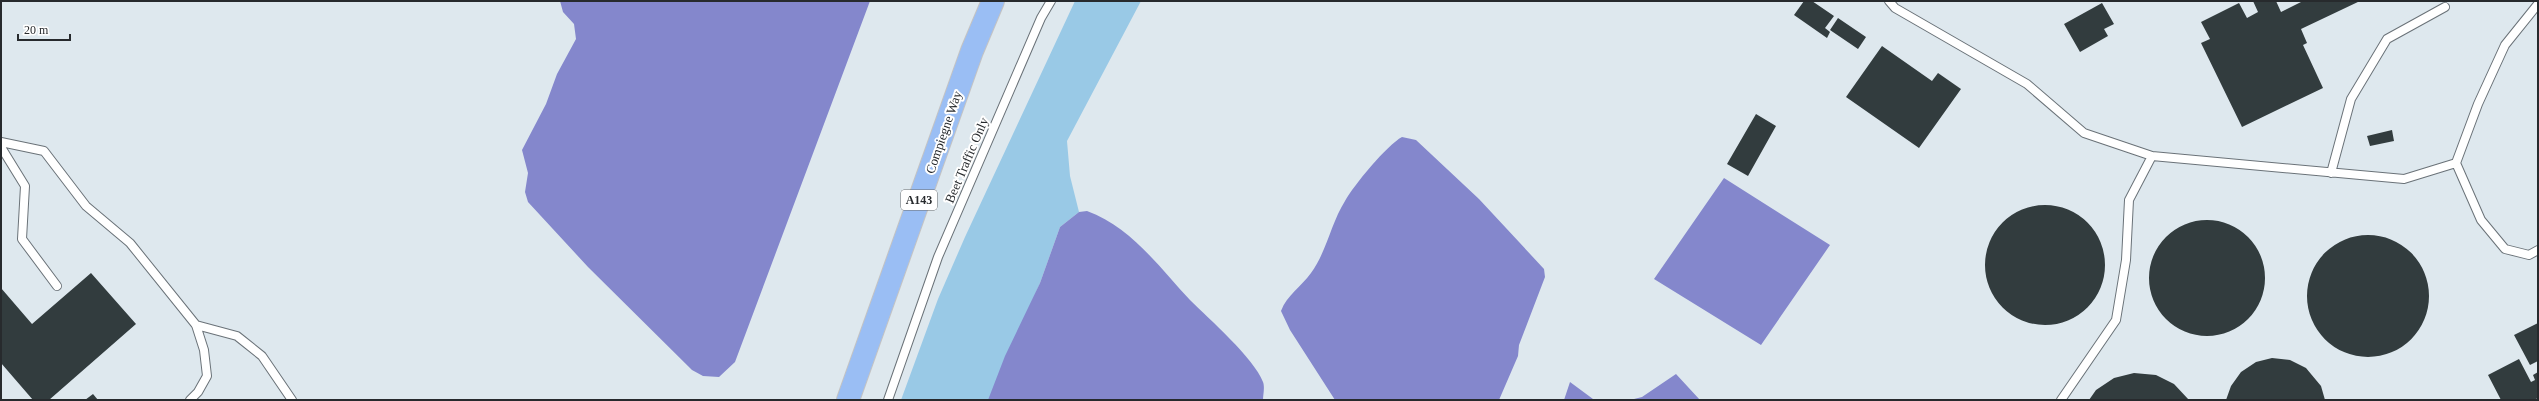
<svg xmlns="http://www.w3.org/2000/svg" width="2539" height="401" font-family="Georgia,serif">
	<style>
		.green { fill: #99c9e6 }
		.water { fill: #8487cc }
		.building { fill: #323c3e }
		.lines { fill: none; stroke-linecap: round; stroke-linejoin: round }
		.service-casing { stroke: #6a7278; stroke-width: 10 }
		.trunk-casing { stroke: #c3c3c4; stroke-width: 24 }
		.service { stroke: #fff; stroke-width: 8 }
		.trunk { stroke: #9abef4; stroke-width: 22 }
		.labels { text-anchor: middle; stroke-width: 4; stroke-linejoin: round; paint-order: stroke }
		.shield { fill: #fff; stroke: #686a6c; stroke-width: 1 }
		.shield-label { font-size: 12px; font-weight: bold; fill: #272a2d }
		.street-label { font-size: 13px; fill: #272a2d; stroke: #fff }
	</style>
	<rect width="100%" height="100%" fill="#dee8ee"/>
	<path class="green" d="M1075 1H1141L1067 141 1070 176 1079 212 1060 227 1040 283 989 400H901L938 299 965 237Z"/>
	<path class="water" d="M560 1H870L735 362 719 377 703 376 692 370 588 267 528 202 525 192 528 173 522 150 546 104 557 74 576 39 574 24 563 12Z
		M1402 137 1416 140 1479 199 1544 269 1545 277 1519 345 1518 356 1499 400H1335L1290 330 1281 311C1287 295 1301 287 1311 273 1327 251 1331 223 1345 201 1354 185 1387 145 1402 137Z
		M1724 178 1830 245 1761 345 1654 279Z
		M1087 211C1131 227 1159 267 1190 300 1209 319 1254 358 1263 382 1265 387 1263 395 1263 400H988L1005 356 1040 283 1060 227 1079 212Z
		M1676 374 1700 400H1630L1642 397Z
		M1570 382 1593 399 1596 400H1564Z"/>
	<path class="building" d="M1804 1H1812L1834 16 1825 28 1830 32 1827 38 1794 15Z
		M2253 1H2276L2281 12 2303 1H2360L2301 29 2307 43 2303 45 2323 88 2242 127 2201 43 2210 39 2201 22 2239 3 2247 18 2258 12Z
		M2102 3 2114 24 2104 29 2108 36 2080 52 2064 24Z
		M1838 18 1866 37 1858 49 1830 30Z
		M1882 46 1932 81 1938 73 1961 89 1919 148 1846 97Z
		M1756 114 1776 126 1748 176 1727 164Z
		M2392 130 2394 141 2370 146 2367 136Z
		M1985 265a60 60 0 1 1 120 0a60 60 0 1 1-120 0Z
		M2149 278a58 58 0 1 1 116 0a58 58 0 1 1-116 0Z
		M2307 296a61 61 0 1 1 122 0a61 61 0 1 1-122 0Z
		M91 273 136 324 49 400H33L1 363V288L32 324Z
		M2538 323V361L2530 365 2514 335Z
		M2272 358 2290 360 2306 368 2321 386 2325 400H2226L2231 386 2241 372 2256 362Z
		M2519 359 2531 382 2535 380 2533 375 2538 372V398L2534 400H2501L2488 375Z
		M2134 373 2156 375 2174 384 2189 400H2089L2096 390 2114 378Z
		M93 394 98 400H85Z"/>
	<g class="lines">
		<defs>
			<path id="service" d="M1889 1 1895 8 2027 84 2084 133 2152 156 2404 179 2456 163
				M2538 4 2505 45 2478 104 2456 163 2481 220 2505 249 2529 255 2538 250
				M1 142 44 151 86 206 130 243 196 325 204 350 207 376 198 392 190 400
				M1 147 25 186 22 239 57 286
				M2331 173 2351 99 2387 39 2445 7
				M196 325 237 336 262 356 292 400
				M888 400 938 257 1041 18 1051 1
				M2061 400 2116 320 2126 260 2129 200 2152 156"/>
			<path id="trunk" d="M848 400 972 51 993 1"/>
		</defs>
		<use href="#service" class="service-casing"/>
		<use href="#trunk" class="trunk-casing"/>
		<use href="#service" class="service"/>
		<use href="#trunk" class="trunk"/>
	</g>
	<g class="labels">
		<rect class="shield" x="901" y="190" width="36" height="20" rx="3"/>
		<g class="shield-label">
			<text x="919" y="204">A143</text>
		</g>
		<g class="street-label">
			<text transform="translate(943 132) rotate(-71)" y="5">Compiegne Way</text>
			<text transform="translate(966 160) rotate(-67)" y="5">Beet Traffic Only</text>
		</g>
	</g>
	<rect width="2539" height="401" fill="none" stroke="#272a2d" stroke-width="4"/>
	<path d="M18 34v6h52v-6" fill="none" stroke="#272a2d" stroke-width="2"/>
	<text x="24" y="34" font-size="12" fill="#272a2d" stroke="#ffffff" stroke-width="3" paint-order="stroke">20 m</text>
</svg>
